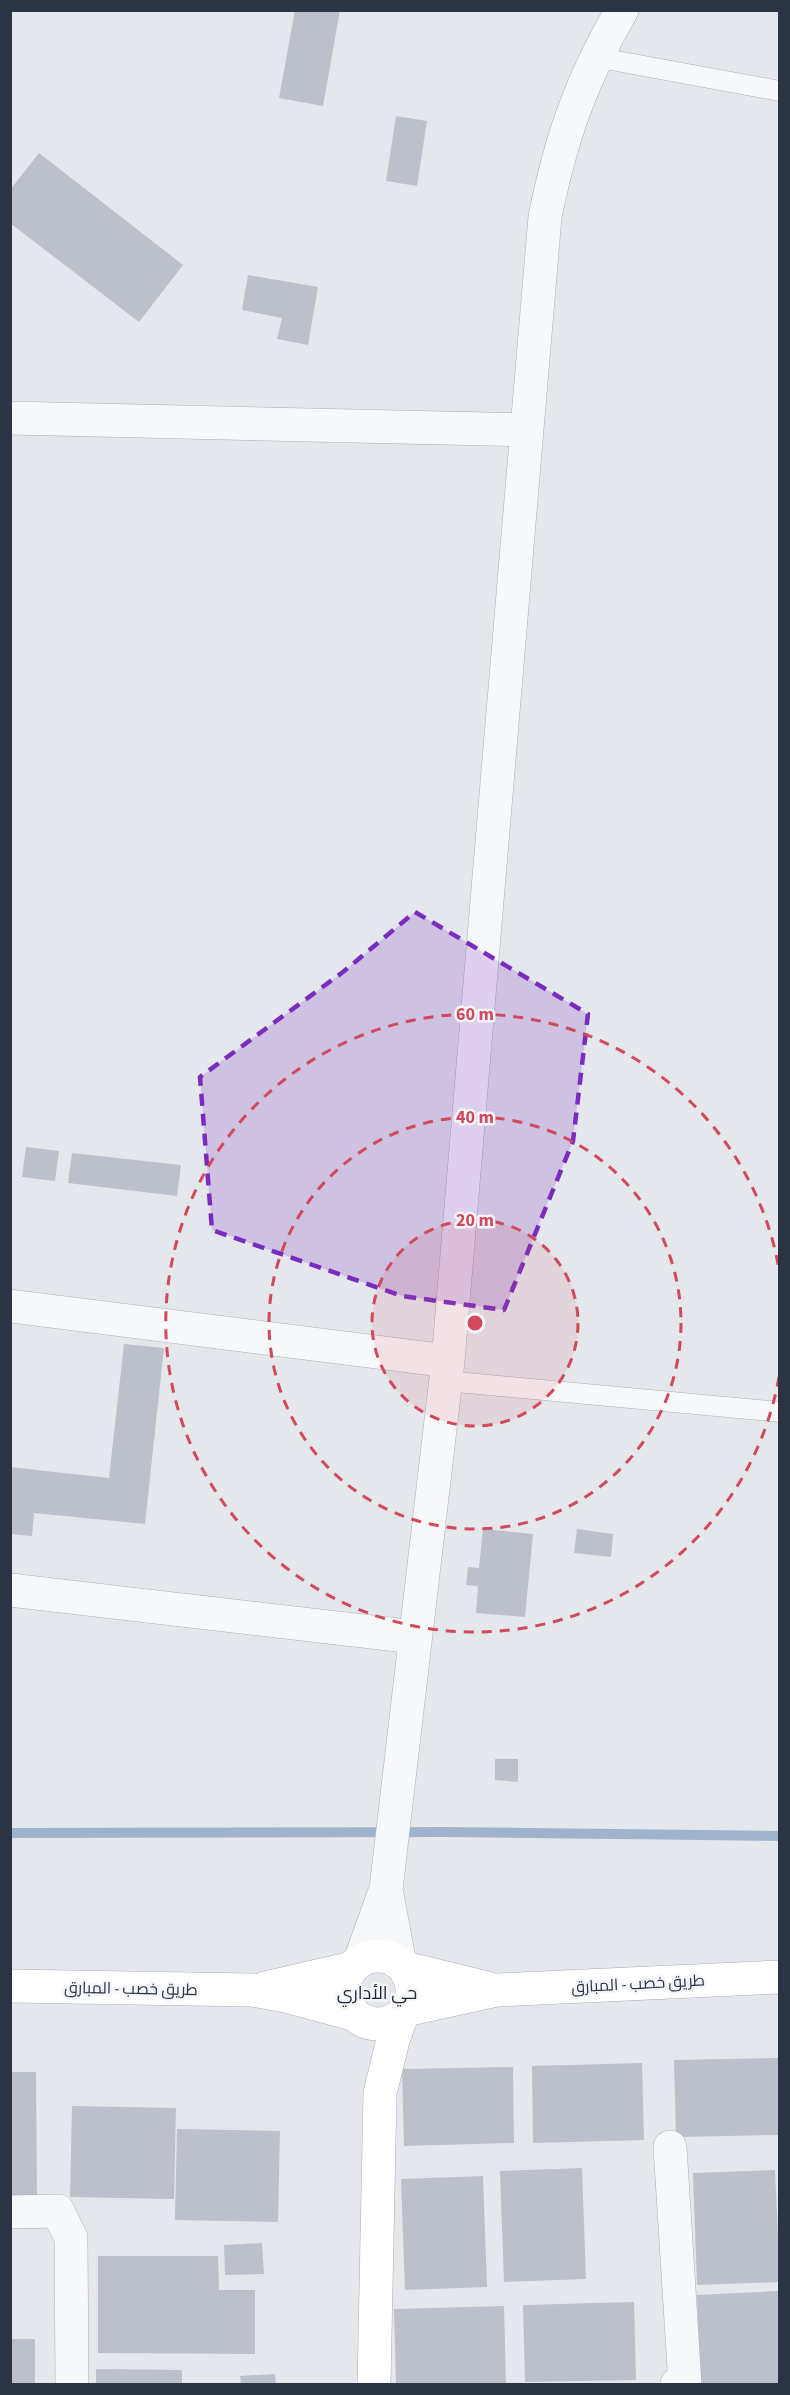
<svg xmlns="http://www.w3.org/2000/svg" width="790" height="2395" font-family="'Source Sans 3',Cairo,sans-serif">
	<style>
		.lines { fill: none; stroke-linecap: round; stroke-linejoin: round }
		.stream { stroke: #9fb4cc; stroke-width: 10 }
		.building { fill: #bbc0ca }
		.lane-casing { stroke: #a9aeb7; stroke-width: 21 }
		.street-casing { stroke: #a9aeb7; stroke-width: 34 }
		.secondary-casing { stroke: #a9aeb7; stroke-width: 34 }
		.lane { stroke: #f7f8fa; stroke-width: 20 }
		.street { stroke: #f7f8fa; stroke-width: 33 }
		.secondary { stroke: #fff; stroke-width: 33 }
		.marked { fill: #7b2cbf; fill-opacity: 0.2; stroke: #7b2cbf; stroke-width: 4.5; stroke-dasharray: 12 8; stroke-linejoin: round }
		.ring { fill: none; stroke: #d1495b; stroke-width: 3; stroke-dasharray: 10 8 }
		.labels { text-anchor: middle; stroke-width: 5; stroke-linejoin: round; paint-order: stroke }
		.street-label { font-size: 16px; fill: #2b3445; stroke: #f4f6f9 }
		.neighbourhood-label { font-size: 18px; fill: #1d2536; stroke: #f4f6f9 }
		.centre { fill: #d1495b; stroke: #f4f6f9; stroke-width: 3 }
		.ring-label { font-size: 18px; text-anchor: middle; font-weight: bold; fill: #d1495b; stroke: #f4f6f9; stroke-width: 5; stroke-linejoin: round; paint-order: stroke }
	</style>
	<rect width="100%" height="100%" fill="#e4e7ec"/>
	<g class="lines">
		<path class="stream" d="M10 1833 444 1832 780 1836"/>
	</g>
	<path class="building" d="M295 10H340L323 106 279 98Z
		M396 116 427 121 417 186 386 181Z
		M39 153 183 265 139 322 10 223V190Z
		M248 275 318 287 308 345 277 339 282 318 242 310Z
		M26 1147 59 1151 55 1181 22 1177Z
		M72 1153 181 1165 177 1196 68 1183Z
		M124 1344 164 1348 145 1524 34 1513 32 1536 10 1534V1467L109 1478Z
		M483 1529 533 1534 525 1617 476 1613 478 1586 466 1585 468 1567 479 1568Z
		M577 1529 613 1534 611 1557 574 1553Z
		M495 1759H518V1782L495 1780Z
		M780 2058V2135L676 2137 674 2060Z
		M642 2063 644 2140 533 2143 532 2066Z
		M513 2067 514 2143 404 2146 402 2069Z
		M10 2072H36L37 2197 10 2196Z
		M72 2106 176 2108 174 2199 70 2197Z
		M177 2129 280 2131 278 2222 175 2220Z
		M582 2168 586 2279 504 2282 500 2171Z
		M775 2170 780 2282 697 2285 693 2173Z
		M483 2176 487 2287 405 2290 401 2179Z
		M262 2243 264 2274 225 2275 224 2245Z
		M98 2256H218L219 2290H255V2354L98 2353Z
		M779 2291 780 2384H700L697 2295Z
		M634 2302 636 2380 525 2382 523 2305Z
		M504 2306 506 2384H396L394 2309Z
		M10 2339H35V2384H10Z
		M96 2369 182 2370V2384H96Z
		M275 2374 276 2384H241L240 2376Z"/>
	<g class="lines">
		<defs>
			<path id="lane" d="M595 57 780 91
				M446 1381 780 1412"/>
			<path id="street" d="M10 418 527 430
				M10 1306 448 1361
				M10 1590 415 1637
				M360 1961 384 1894
				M400 1964 386 1889 448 1361 545 217C561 138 581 80 622 10
				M670 2147 685 2384H677
				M10 2212 58 2211 71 2238 72 2384"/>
			<path id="secondary" d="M344 1990a34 34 0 1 1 68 0a34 34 0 1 1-68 0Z
				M405 1968 487 1988
				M10 1986 252 1990 286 1996 353 2014
				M265 1988 352 1968
				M406 2010 497 1990 780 1977
				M374 2384 380 2093 393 2040 402 2015"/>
		</defs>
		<use href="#lane" class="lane-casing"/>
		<use href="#street" class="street-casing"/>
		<use href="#secondary" class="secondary-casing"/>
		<use href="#lane" class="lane"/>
		<use href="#street" class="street"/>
		<use href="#secondary" class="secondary"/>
	</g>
	<path class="marked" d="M415 912 588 1014 573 1141 504 1310 402 1296 212 1230 200 1077 343 972Z"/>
	<circle cx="475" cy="1323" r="103" fill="#d1495b" fill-opacity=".12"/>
	<g class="ring">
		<circle cx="475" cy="1323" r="103"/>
		<circle cx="475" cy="1323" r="206"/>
		<path d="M779 1377A309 309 0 1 1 779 1269"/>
	</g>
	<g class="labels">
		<g class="street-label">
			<text transform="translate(638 1983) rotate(-3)" y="6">طريق خصب - المبارق</text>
			<text transform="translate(131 1988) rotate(1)" y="6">طريق خصب - المبارق</text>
		</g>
		<g class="neighbourhood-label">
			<text x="377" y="1999">حي الأداري</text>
		</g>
	</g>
	<circle cx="475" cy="1323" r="9" class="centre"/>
	<g class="ring-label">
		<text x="475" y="1020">60 m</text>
		<text x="475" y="1123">40 m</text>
		<text x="475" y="1226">20 m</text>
	</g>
	<rect width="790" height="2395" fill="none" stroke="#2b3445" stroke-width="24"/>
</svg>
